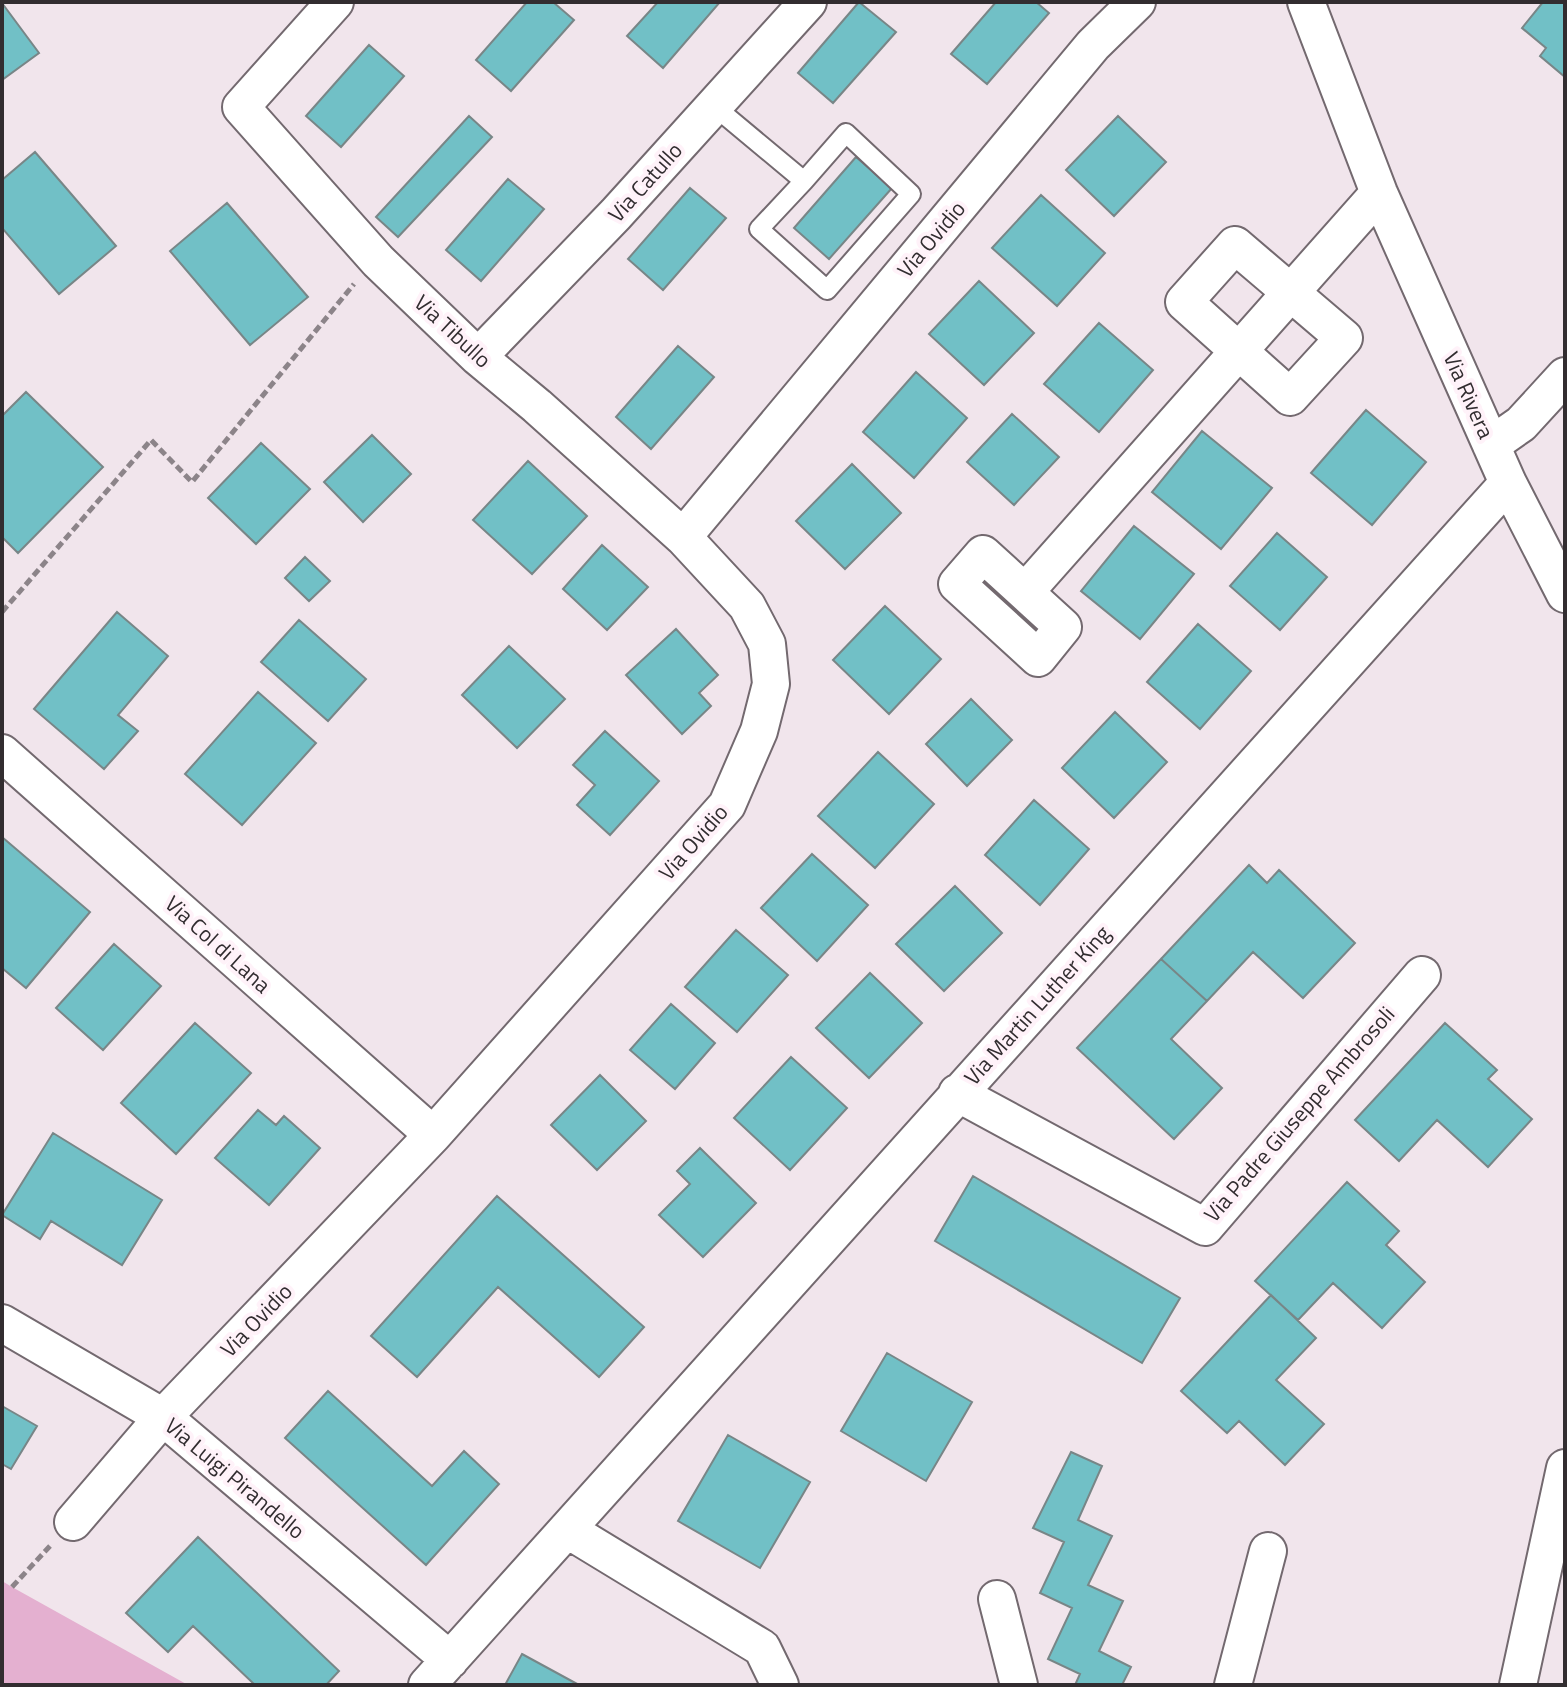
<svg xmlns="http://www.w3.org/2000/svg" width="1567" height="1687" font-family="'Titillium Web',sans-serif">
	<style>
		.green { fill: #e4b0d0 }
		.building { fill: #71c0c6; stroke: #788687; stroke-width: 2 }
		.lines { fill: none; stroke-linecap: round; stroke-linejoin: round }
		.service-casing { stroke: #73696f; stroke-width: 22 }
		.minor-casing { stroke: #73696f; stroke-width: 40 }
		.path { stroke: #8c8489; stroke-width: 5; stroke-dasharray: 8 4; stroke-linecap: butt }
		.service { stroke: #fff; stroke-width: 18 }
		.minor { stroke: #fff; stroke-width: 36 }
		.labels { text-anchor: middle; stroke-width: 8; stroke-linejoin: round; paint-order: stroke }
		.street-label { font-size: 22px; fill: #322d30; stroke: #fff2f9 }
	</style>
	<rect width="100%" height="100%" fill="#f1e5ec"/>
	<path class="green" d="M2 1581 12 1587 188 1685H2Z"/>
	<path class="building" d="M527 2H553L574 20 511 91 476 60Z
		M658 2H720L663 68 627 36Z
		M859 2 896 32 833 103 798 73Z
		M996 2H1036L1049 13 987 84 951 54Z
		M1543 2H1565V77L1540 56 1546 48 1522 28Z
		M2 3 39 53 2 80Z
		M369 45 404 76 341 147 306 116Z
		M469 116 492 137 398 237 376 217Z
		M1118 116 1166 162 1114 216 1066 170Z
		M35 152 116 246 59 294 2 228V180Z
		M856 157 892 188 829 259 794 228Z
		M508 179 544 209 481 281 446 250Z
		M690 188 726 218 663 290 628 259Z
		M1041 195 1105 253 1057 306 992 248Z
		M227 203 308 297 250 345 170 251Z
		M979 281 1034 333 984 385 929 334Z
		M1099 323 1153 370 1099 432 1044 384Z
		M678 346 714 377 651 449 616 417Z
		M916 372 967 418 914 478 863 432Z
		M26 392 103 467 18 553 2 537V416Z
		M1366 410 1426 462 1372 525 1311 473Z
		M1012 414 1059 457 1014 505 967 462Z
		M1202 431 1272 488 1221 549 1152 492Z
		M372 435 411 474 363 522 324 482Z
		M261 443 310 489 256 544 208 498Z
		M528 461 587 516 532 574 473 520Z
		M852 464 901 513 845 569 796 521Z
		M1134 526 1194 574 1140 639 1081 591Z
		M1277 533 1327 577 1280 630 1230 586Z
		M602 545 648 587 607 630 563 589Z
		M305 557 330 581 309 601 285 578Z
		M885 606 941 659 889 714 833 660Z
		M117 612 168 656 118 715 138 731 104 769 34 709Z
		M299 620 366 679 328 721 261 662Z
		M1198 624 1251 671 1200 729 1147 682Z
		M676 629 718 675 699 693 711 706 682 734 626 675Z
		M509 646 565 699 517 748 462 695Z
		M258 692 316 743 242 825 185 774Z
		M971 699 1012 740 967 786 926 744Z
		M1115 712 1167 762 1114 818 1062 768Z
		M605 731 659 781 610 835 577 805 595 785 573 765Z
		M878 752 934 804 875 868 818 816Z
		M1034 800 1089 849 1040 905 985 855Z
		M2 837 90 912 26 988 2 968Z
		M812 854 868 905 817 961 761 908Z
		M1249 865 1267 883 1279 870 1355 943 1303 998 1253 952 1207 1001 1161 959Z
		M955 886 1002 933 944 991 896 944Z
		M736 930 788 975 737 1032 685 987Z
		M114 944 161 986 103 1050 56 1008Z
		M1161 959 1207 1001 1171 1039 1222 1088 1174 1139 1077 1048Z
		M870 973 922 1023 869 1078 816 1028Z
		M671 1004 715 1043 675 1089 630 1050Z
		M195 1023 251 1073 176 1154 121 1103Z
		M1445 1023 1497 1070 1488 1079 1532 1119 1488 1167 1437 1120 1399 1161 1355 1120Z
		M791 1057 847 1108 790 1170 734 1118Z
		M600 1075 646 1121 597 1170 551 1125Z
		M258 1110 276 1125 284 1116 320 1148 269 1205 215 1158Z
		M53 1133 162 1200 122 1265 51 1221 40 1239 2 1215Z
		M700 1148 756 1203 703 1257 659 1215 690 1184 677 1171Z
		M973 1176 1180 1298 1142 1363 935 1241Z
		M1347 1182 1399 1231 1386 1245 1425 1282 1382 1328 1333 1283 1298 1320 1255 1281Z
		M497 1196 644 1327 599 1377 498 1287 417 1377 371 1336Z
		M1271 1295 1316 1338 1276 1380 1324 1424 1285 1465 1239 1421 1227 1433 1181 1391Z
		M887 1353 972 1402 926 1481 841 1431Z
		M328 1391 432 1486 464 1451 499 1484 426 1565 285 1438Z
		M2 1406 37 1426 11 1469 2 1464Z
		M728 1435 810 1482 760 1568 678 1521Z
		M1071 1452 1102 1466 1078 1520 1112 1536 1088 1585 1123 1601 1099 1651 1131 1667 1122 1685H1075L1080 1674 1048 1659 1072 1608 1040 1593 1064 1542 1033 1528Z
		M198 1537 339 1671 326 1685H255L193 1626 168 1652 126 1613Z
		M522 1654 579 1685H505Z"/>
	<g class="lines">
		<defs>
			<path id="service" d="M714 106 804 181 846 133 911 194 827 290 759 229 804 181"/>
			<path id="minor" d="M335 2 241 107 378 261 478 357 537 406 683 537
				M1306 2 1379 193 1508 483 1565 594
				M1235 245 1344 338 1290 397 1184 302Z
				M478 357 616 214 808 2
				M1491 445 1521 424 1565 376
				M983 554 1063 627 1038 658 957 584Z
				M1025 592 1379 193
				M2 753 433 1135
				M957 1093 1205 1227 1422 975
				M2 1323 163 1417 450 1660
				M73 1522 163 1417 433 1135 727 805 759 731 771 684 767 644 747 606 683 537 1093 45 1137 2
				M568 1530 762 1648 780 1685
				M997 1599 1019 1685
				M427 1685 1508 483
				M1233 1685 1268 1551
				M1518 1685 1565 1468"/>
		</defs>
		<use href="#service" class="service-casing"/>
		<use href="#minor" class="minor-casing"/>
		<path class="path" d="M2 612 151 440 192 482 354 284
			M12 1587 50 1546"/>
		<use href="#service" class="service"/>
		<use href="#minor" class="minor"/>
	</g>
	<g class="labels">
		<g class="street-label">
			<text transform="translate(645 182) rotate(-48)" y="8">Via Catullo</text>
			<text transform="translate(931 239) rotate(-50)" y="8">Via Ovidio</text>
			<text transform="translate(453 331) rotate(43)" y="8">Via Tibullo</text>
			<text transform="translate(1469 395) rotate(66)" y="8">Via Rivera</text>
			<text transform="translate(693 842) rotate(-49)" y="8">Via Ovidio</text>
			<text transform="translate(218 944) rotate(42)" y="8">Via Col di Lana</text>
			<text transform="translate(1037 1005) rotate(-48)" y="8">Via Martin Luther King</text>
			<text transform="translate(1299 1114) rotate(-49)" y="8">Via Padre Giuseppe Ambrosoli</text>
			<text transform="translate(256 1320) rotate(-46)" y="8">Via Ovidio</text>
			<text transform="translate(235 1478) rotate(40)" y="8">Via Luigi Pirandello</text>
		</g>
	</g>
	<rect width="1567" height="1687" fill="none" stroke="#322d30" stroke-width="8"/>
</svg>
